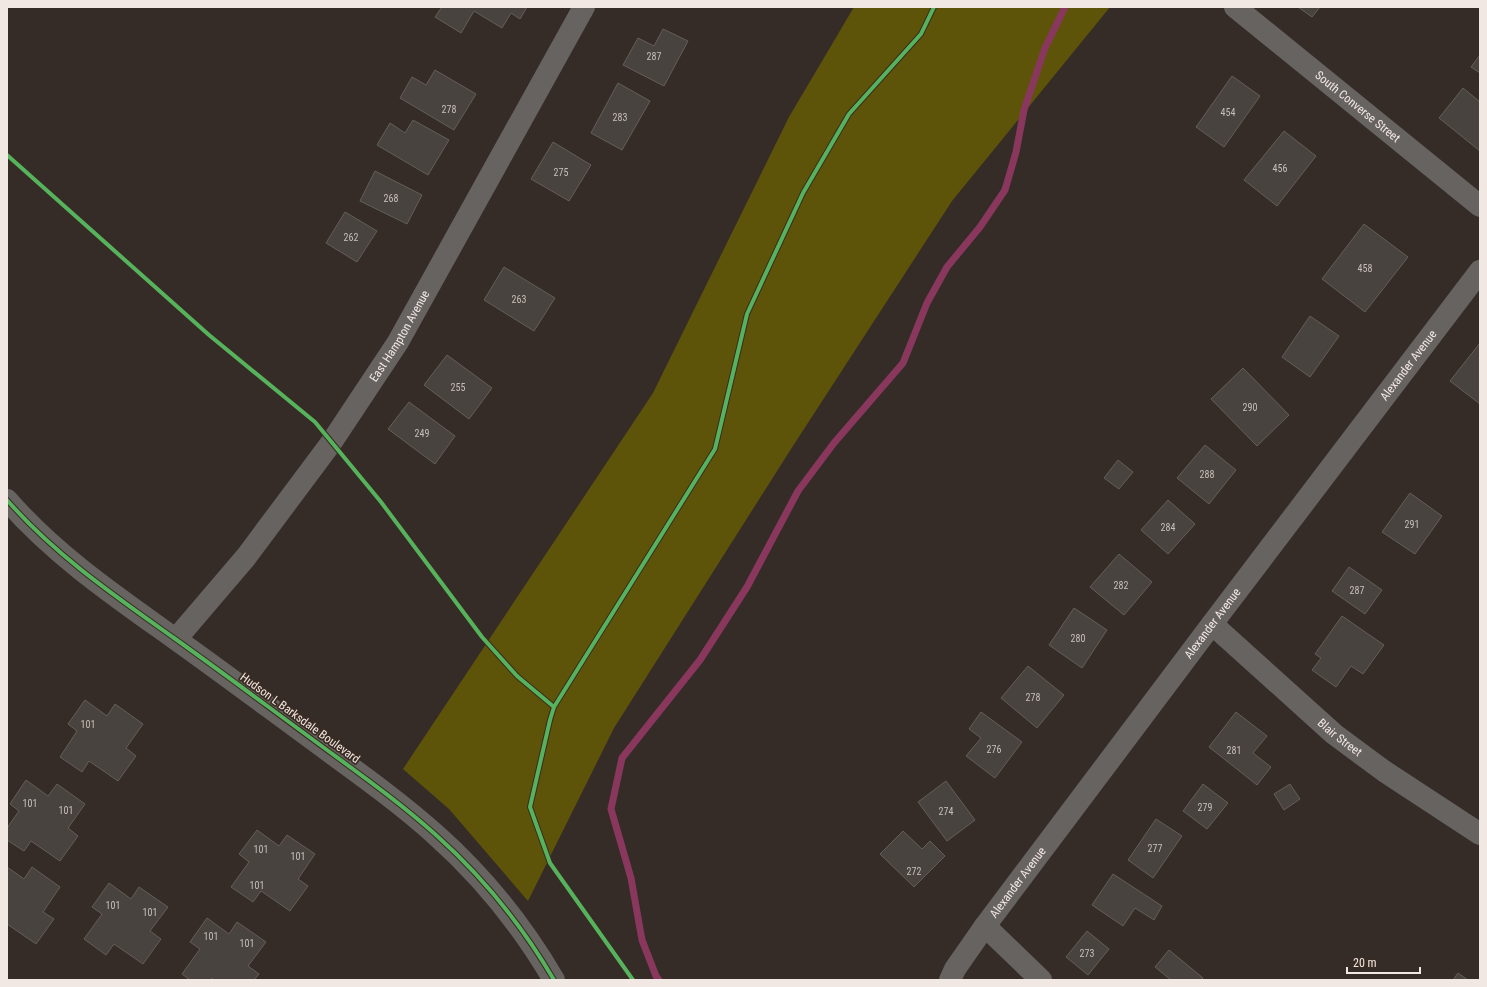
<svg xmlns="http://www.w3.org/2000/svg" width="1487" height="987" font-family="'Roboto Condensed',sans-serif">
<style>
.green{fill:#5e5409}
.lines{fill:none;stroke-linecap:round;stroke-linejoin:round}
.stream{stroke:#8a375e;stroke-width:7}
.building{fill:#49433f;stroke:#645e59}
.minor{stroke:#676361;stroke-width:22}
.cycleway-casing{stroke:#3a2b23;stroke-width:6}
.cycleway{stroke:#56b35d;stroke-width:4}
.labels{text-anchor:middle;stroke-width:3.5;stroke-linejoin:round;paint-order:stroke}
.number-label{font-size:10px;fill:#c8bfba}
.street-label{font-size:12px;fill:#f2e8e3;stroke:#3a2b23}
</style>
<rect width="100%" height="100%" fill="#352c28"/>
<polygon class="green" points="854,7 1110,7 952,201 791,449 614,728 528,901 449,809 403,769 653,393 789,117"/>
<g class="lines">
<polyline class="stream" points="659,980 656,976 642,940 631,878 611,809 622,758 700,660 747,587 798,491 834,443 903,363 927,303 947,267 980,227 1005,190 1016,152 1024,110 1045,48 1065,7"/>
</g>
<g class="building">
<polygon points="442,7 527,7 520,19 511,13 502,28 474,11 461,33 435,17"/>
<polygon points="1298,7 1320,7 1312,17"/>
<polygon points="663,29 688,41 664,86 623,65 638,38 654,46"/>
<polygon points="1480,55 1480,73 1471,67"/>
<polygon points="435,70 476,94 454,130 400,98 412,77 426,85"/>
<polygon points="1232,76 1260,96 1224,147 1196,127"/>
<polygon points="618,83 650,101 622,150 591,133"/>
<polygon points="1463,88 1480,102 1480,151 1439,118"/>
<polygon points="413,120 449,140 428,175 377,145 390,123 405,133"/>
<polygon points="1284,131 1316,156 1277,206 1244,180"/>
<polygon points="553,142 591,165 569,201 531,179"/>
<polygon points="375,171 422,195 407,224 360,201"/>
<polygon points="345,212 377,231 357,262 326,243"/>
<polygon points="1364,224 1408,257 1365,312 1322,279"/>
<polygon points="504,267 555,298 534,331 484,300"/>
<polygon points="1310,316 1339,336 1310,377 1282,357"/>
<polygon points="1480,343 1480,404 1450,381"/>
<polygon points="447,355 492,388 469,419 424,385"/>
<polygon points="1243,368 1289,415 1257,446 1211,399"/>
<polygon points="409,402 455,436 435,464 388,429"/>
<polygon points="1205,445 1236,470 1209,504 1177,478"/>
<polygon points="1118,460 1133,472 1119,489 1104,478"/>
<polygon points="1410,493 1442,516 1415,554 1382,532"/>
<polygon points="1168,500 1195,524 1168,554 1141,530"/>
<polygon points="1119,554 1152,582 1124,615 1090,587"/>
<polygon points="1349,567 1382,590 1365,614 1332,591"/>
<polygon points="1074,608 1107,630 1082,668 1049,645"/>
<polygon points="1342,616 1384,645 1363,674 1351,666 1336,687 1312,670 1321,658 1315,654"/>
<polygon points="1028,666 1064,695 1037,728 1001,698"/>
<polygon points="85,700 107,716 115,704 143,724 126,748 136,756 118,781 89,761 82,772 60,757 77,731 68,724"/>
<polygon points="981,712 1022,742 995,778 966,756 981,738 969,729"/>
<polygon points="1236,712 1267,736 1253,753 1271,767 1257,785 1209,747"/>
<polygon points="26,780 48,796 57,784 85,804 68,828 78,836 60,861 31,841 24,851 7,840 7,828 19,811 10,804"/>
<polygon points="946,781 975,820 947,841 918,802"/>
<polygon points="1203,784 1228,803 1207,829 1183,811"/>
<polygon points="1290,784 1300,799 1284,810 1274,794"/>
<polygon points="1156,819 1182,836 1153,878 1128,860"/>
<polygon points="257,830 279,846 287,835 315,854 298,879 308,886 290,911 261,891 253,902 231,887 249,862 239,854"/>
<polygon points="903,831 922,849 930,841 945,856 914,887 880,854"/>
<polygon points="7,867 24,879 32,867 60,887 43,912 54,919 36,944 7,924"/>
<polygon points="1113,874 1162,906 1154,920 1135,908 1123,926 1092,905"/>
<polygon points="109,883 131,899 139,887 168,907 150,931 161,939 143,964 114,944 106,955 84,939 102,914 92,907"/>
<polygon points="207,918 229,934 237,922 266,942 248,966 259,974 254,980 214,980 212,978 211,980 190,980 182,974 200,949 190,942"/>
<polygon points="1087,931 1109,949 1088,975 1066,957"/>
<polygon points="1169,950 1203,978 1201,980 1171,980 1155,967"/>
<polygon points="1458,973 1468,980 1453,980"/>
</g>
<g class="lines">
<g class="minor">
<path id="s1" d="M1235 7 1480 206"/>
<path d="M7 500C55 555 115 596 174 638 219 670 263 703 308 736 351 768 396 799 436 835 482 876 523 927 554 980"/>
<path id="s2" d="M1212 624 1334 734 1384 771 1480 834"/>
<path id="s3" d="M176 639 246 557 331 443 398 342 584 7"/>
<polyline points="985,926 1041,980"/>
<path id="s4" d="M950 980 955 969 985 926 1212 624 1480 271"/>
</g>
<g class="cycleway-casing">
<g id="cycleway">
<polyline points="7,155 209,335 315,422 381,502 482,637 517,676 554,707"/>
<path d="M7 500C55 555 115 596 174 638 219 670 263 703 308 736 351 768 396 799 436 835 482 876 523 927 554 980"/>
<polyline points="633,980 550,863 530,807 550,720 554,707 715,449 747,314 803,193 849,114 921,34 934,7"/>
</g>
</g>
<use href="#cycleway" class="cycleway"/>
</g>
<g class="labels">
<g class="number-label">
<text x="654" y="60">287</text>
<text x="449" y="113">278</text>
<text x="1228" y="116">454</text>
<text x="620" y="121">283</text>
<text x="1280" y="172">456</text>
<text x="561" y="176">275</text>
<text x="391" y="202">268</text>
<text x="351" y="241">262</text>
<text x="1365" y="272">458</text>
<text x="519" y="303">263</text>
<text x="458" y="391">255</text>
<text x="1250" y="411">290</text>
<text x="422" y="437">249</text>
<text x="1207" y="478">288</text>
<text x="1412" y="528">291</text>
<text x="1168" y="531">284</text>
<text x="1121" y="589">282</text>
<text x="1357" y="594">287</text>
<text x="1078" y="642">280</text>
<text x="1033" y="701">278</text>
<text x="88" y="728">101</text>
<text x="994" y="753">276</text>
<text x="1234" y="754">281</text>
<text x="30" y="807">101</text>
<text x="1205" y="811">279</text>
<text x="66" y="814">101</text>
<text x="946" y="815">274</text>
<text x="1155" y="852">277</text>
<text x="261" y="853">101</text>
<text x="298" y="860">101</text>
<text x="914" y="875">272</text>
<text x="257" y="889">101</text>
<text x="113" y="909">101</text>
<text x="150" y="916">101</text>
<text x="211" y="940">101</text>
<text x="247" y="947">101</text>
<text x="1087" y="957">273</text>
</g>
<g class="street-label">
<text dy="4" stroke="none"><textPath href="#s1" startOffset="158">South Converse Street</textPath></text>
<text dy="4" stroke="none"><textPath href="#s3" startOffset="377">East Hampton Avenue</textPath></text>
<text dy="4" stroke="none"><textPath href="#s4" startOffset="767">Alexander Avenue</textPath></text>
<text dy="4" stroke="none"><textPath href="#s4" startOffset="443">Alexander Avenue</textPath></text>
<text transform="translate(300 718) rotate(36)" y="4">Hudson L Barksdale Boulevard</text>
<text dy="4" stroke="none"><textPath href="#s2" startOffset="171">Blair Street</textPath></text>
<text dy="4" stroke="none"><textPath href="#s4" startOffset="119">Alexander Avenue</textPath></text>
</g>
</g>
<rect width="1487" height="987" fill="none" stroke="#f2e8e3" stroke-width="16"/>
<path d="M1347 967v6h73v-6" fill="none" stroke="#f2e8e3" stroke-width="2"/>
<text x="1353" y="967" font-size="12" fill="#f2e8e3" stroke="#3a2b23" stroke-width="3" paint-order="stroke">20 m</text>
</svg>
